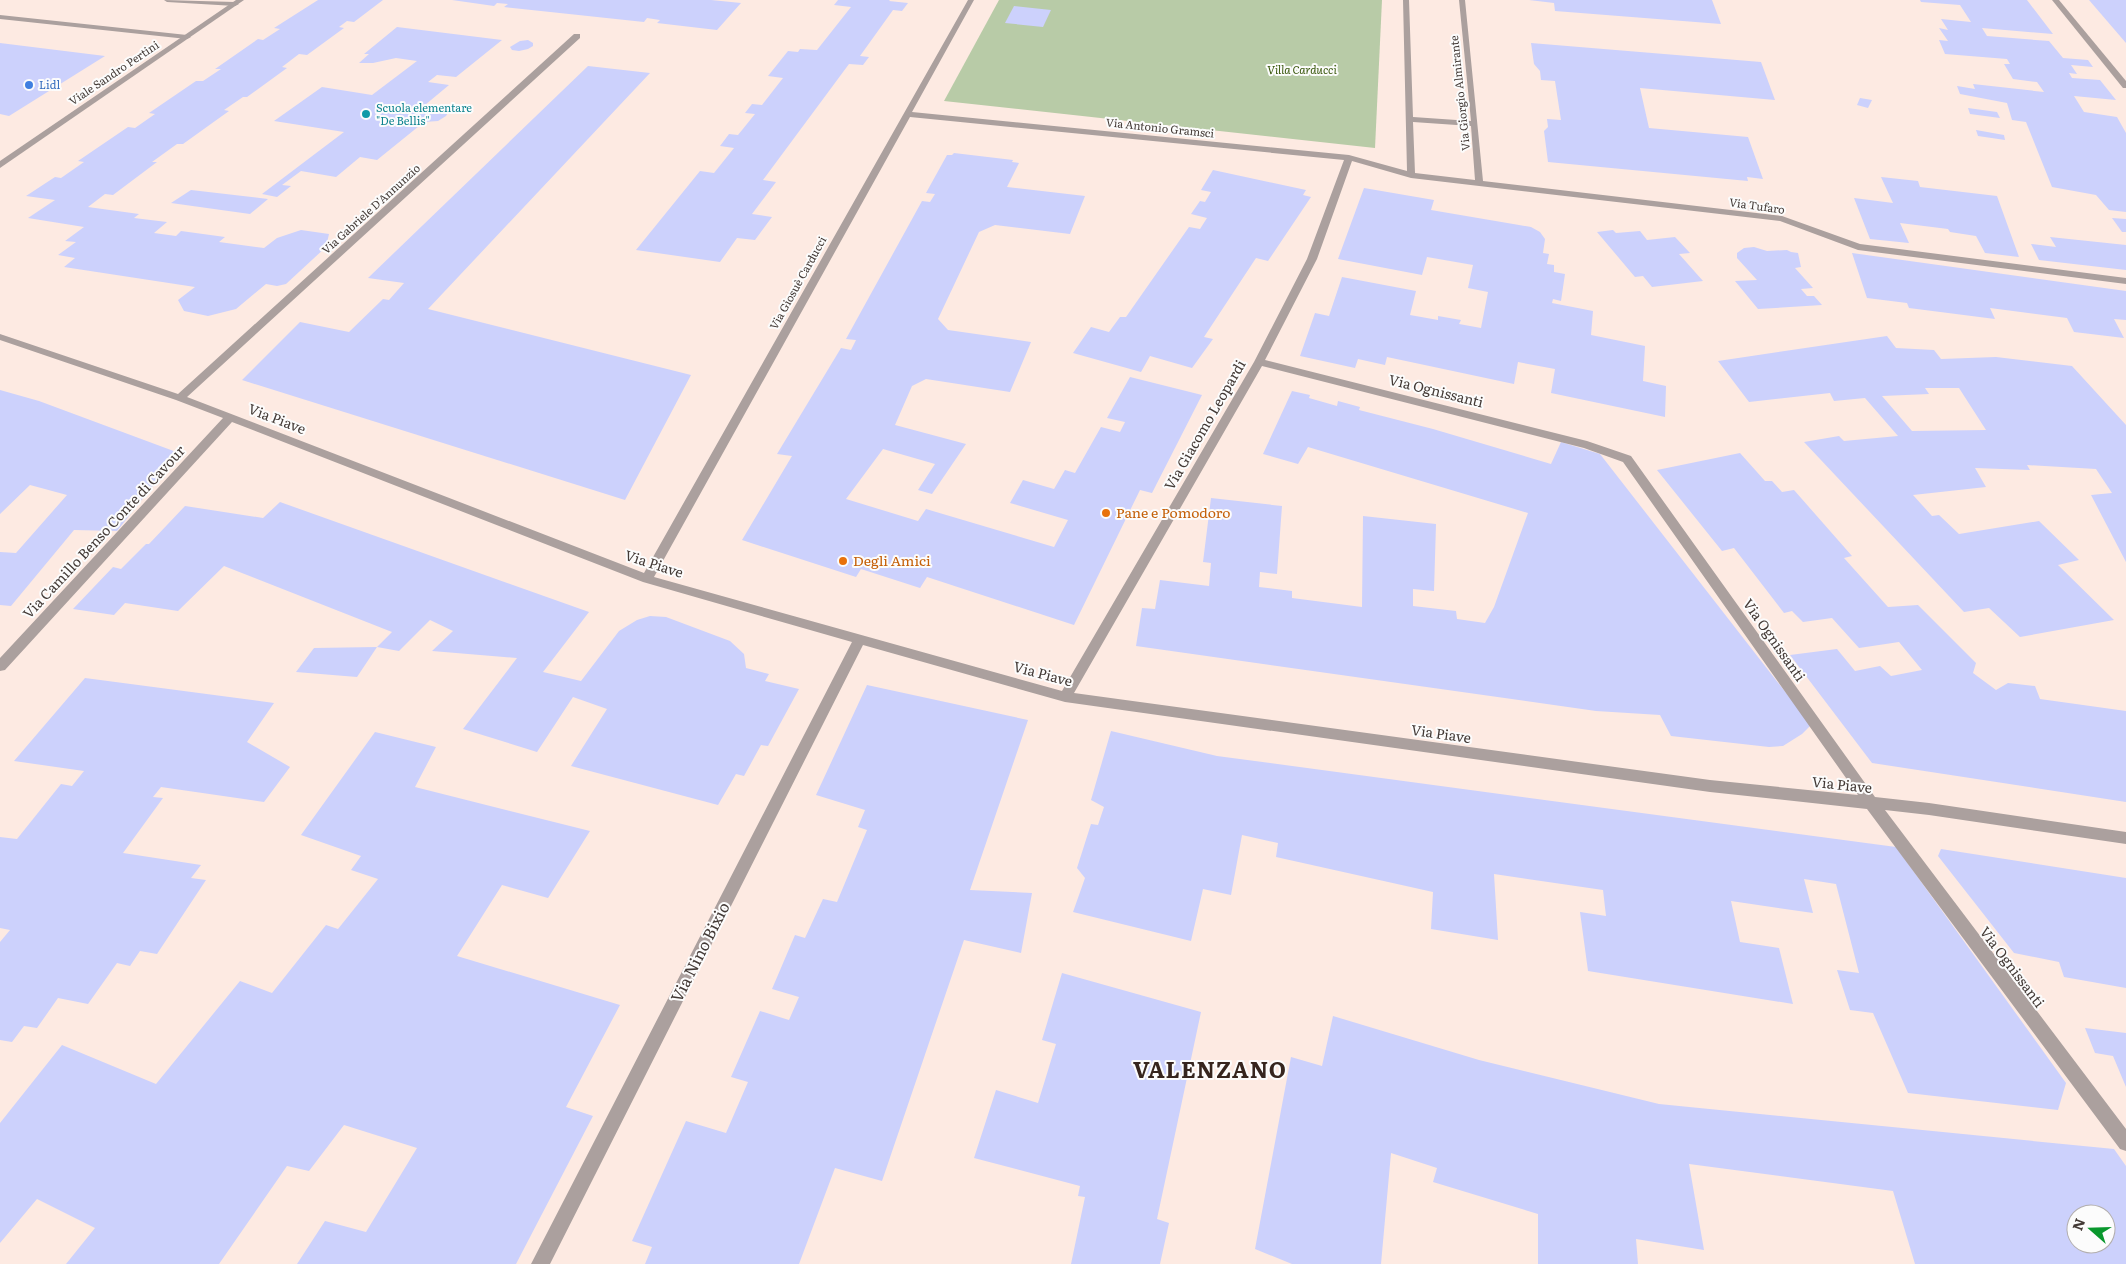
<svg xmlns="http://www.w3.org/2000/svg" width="2126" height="1264" font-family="Literata,serif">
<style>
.green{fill:#b8cba7}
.building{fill:#ccd1fc;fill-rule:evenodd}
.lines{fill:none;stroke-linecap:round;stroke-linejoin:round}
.service{fill:#aba09e;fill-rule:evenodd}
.minor{fill:#aba09e;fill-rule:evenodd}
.tertiary{fill:#aba09e;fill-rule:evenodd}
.shop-dot{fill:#3f7fe0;stroke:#fcfcfc;stroke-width:2}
.culture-dot{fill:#0f9aa8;stroke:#fcfcfc;stroke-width:2}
.food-dot{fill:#e8710a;stroke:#fcfcfc;stroke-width:2}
.labels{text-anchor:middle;stroke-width:4;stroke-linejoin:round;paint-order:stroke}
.far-park-label{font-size:11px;font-style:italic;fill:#355407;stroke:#fcfcfc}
.far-street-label{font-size:11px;fill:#433a36;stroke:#fcfcfc}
.far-shop-label{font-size:11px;fill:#366cbe;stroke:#fcfcfc;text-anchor:start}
.far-culture-label{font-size:11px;fill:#0d838f;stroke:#fcfcfc;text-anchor:start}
.street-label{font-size:14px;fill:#433a36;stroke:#fcfcfc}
.food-label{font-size:14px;fill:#c56008;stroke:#fcfcfc;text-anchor:start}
.near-street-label{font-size:16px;fill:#433a36;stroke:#fcfcfc}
.near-district-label{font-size:22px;font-weight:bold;letter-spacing:1px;fill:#36251e;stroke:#fcfcfc}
</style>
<rect width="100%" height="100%" fill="#fdeae2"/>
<polygon class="green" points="999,0 1382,0 1375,148 944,101"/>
<g class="building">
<polygon points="318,0 383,0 354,22 347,21 339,27 344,28 307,55 299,54 282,67 287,68 247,97 243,97 224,110 229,111 183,144 177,144 152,162 157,162 113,195 105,194 88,207 139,214 134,218 167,222 154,233 176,236 181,231 225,237 219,242 264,248 277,238 301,230 329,234 326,247 286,284 277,286 266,284 236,309 208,316 184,311 178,300 195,287 64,267 75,258 58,255 76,242 65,241 84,227 28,218 55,200 26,196 55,177 61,178 84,162 78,161 128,127 135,128 155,114 149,113 196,81 203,81 221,69 215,69 258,39 263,40 280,29 274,28"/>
<polygon points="452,0 711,0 741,3 717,30 657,23 660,20 647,18 644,22 504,7 508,4 497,3 494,6"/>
<polygon points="838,0 890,0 889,1 908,3 902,11 893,10 860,56 869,57 863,65 849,64 763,180 776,182 752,214 772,217 755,240 737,238 720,262 636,250 700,171 714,173 734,148 720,146 729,134 738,135 755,114 745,113 752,104 762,105 783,78 768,76 788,51 798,52 800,49 817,50 851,7 834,5"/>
<polygon points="1529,0 1712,0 1721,24 1555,11 1554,3"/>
<polygon points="1920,0 2027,0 2053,34 1982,28 1987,36 2049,41 2063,58 2088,60 2093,67 2071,65 2077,74 2069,73 2072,78 2100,80 2116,100 2074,96 2084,112 2117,117 2126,133 2126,212 2109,210 2096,195 2052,187 2026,122 2012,120 2007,103 1960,94 1957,86 1975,89 1973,84 2044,92 2037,82 2013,79 2004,64 2010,64 2007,59 1945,54 1939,40 1948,41 1939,28 1948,30 1941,19 1971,22 1960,5 1921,2"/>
<polygon points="2089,0 2126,0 2126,43"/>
<polygon points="1014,6 1051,10 1043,27 1005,23"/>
<polygon points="397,27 502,40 456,77 437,75 428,82 449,85 425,105 445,108 449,111 446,116 438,121 424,122 377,160 360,157 336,177 301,171 282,185 291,186 277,197 262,194 344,132 274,121 322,87 372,95 417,61 396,58 373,63 359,63 369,54 364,54"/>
<polygon points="528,40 533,43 533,46 528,49 519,51 512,50 510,47 520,41"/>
<polygon points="0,43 105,56 9,116 0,114"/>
<polygon points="1531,43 1761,62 1775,100 1640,88 1649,128 1748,137 1763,179 1747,177 1748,181 1548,162 1544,131 1548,127 1547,119 1561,120 1555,81 1541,80 1540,71 1534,64"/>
<polygon points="588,66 650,73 428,309 691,375 625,500 242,380 300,322 349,332 383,299 389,300 404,283 368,278"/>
<polygon points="1860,98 1872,100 1868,108 1857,105"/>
<polygon points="1968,108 1997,112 2000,118 1970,114"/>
<polygon points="1976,130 2004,135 2005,140 1978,136"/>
<polygon points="954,153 1013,160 1012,162 1019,163 1007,187 1085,196 1070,234 995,225 979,232 938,319 948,330 1031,342 1010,392 926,379 912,386 895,425 966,444 932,494 918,490 935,464 883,449 846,499 918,521 926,509 1054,547 1068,520 1010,503 1023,480 1054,489 1065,470 1075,473 1101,427 1120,432 1125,422 1107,418 1130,377 1202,395 1152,493 1140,490 1074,625 927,577 920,588 861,569 856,577 742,540 792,456 777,454 841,348 851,350 856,340 846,339 922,201 930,202 935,194 926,193 947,155 952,155"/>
<polygon points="1213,170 1306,190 1303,195 1311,197 1268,261 1256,258 1204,337 1213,339 1192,368 1150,356 1141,372 1073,353 1091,327 1109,332 1120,317 1126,317 1189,227 1200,229 1207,218 1191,214 1200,201 1205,202 1211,192 1201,190"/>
<polygon points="1881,177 1918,181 1920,187 1997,196 2019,257 1985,253 1976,236 1950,232 1948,229 1900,223 1909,243 1870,239 1854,198 1893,203"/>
<polygon points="1364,188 1434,200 1431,210 1519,225 1531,227 1540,232 1545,239 1543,253 1549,254 1547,264 1554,265 1554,272 1565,274 1561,301 1553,299 1552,303 1593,311 1591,335 1645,346 1643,381 1666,386 1665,417 1551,393 1555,369 1518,362 1514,384 1387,357 1385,365 1358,359 1355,368 1300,356 1315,313 1329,316 1342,277 1416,291 1410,315 1438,320 1438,316 1461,320 1459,324 1481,328 1488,292 1468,288 1473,265 1427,257 1422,275 1338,259"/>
<polygon points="191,190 268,199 250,214 171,203"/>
<polygon points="2112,218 2126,219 2126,232 2122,232"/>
<polygon points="1613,230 1616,233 1640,231 1647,240 1675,237 1690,253 1679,254 1703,281 1652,287 1643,276 1635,277 1597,232"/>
<polygon points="2050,237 2126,245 2126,270 2039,260 2031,244 2056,247"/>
<polygon points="1754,247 1767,251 1787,250 1791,252 1798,253 1801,267 1795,268 1813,288 1801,289 1807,296 1814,296 1822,305 1758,309 1735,281 1757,280 1737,258 1737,253 1744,248"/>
<polygon points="1852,253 2126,291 2126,320 2114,319 2124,338 2074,332 2067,318 1990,308 1995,319 1909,308 1907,303 1867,298"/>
<path d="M1887 336 1896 348 1934 350 1941 359 1996 357 2072 366 2126 425V562L2091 495 2112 493 2096 469 2027 465 2030 470 1975 468 1986 487 1913 495 1932 516 1939 515 1959 534 2039 521 2079 560 2058 565 2114 620 2020 637 1989 608 1964 612 1804 442 1839 436 1844 441 1898 436 1865 398 1834 401 1830 393 1749 402 1718 361ZM1925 388H1959L1986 430 1912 431 1882 396 1929 394Z"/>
<polygon points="0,390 39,401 179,453 117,531 74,530 11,606 0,605 0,552 16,553 67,495 30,485 0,514"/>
<polygon points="1292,391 1310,395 1309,398 1337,406 1338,401 1360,407 1359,410 1433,429 1551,464 1561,442 1600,454 1811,725 1802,734 1783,746 1769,747 1671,736 1660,715 1596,711 1136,646 1142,608 1155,609 1160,580 1209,586 1211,563 1203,562 1211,498 1282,506 1277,574 1260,572 1259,587 1292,591 1292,598 1362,607 1363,516 1436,524 1434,591 1413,589 1413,606 1456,611 1457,619 1485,623 1494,607 1528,513 1308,447 1298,464 1263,454"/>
<polygon points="1740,453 1765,481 1772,481 1782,492 1794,490 1852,556 1844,558 1888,607 1918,605 1976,663 1973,673 1996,690 2008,683 2035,686 2040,699 2126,711 2126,802 1872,763 1790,655 1837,649 1855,671 1880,666 1891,676 1922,670 1899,642 1859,648 1832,618 1803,622 1792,611 1784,613 1734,548 1722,551 1657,470"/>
<polygon points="280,502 589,612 543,672 581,681 619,631 637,620 650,616 666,617 730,641 744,654 746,668 769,674 765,681 799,689 768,746 761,745 744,776 736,774 718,805 571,766 607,709 573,697 537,752 463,729 517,658 432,651 453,631 430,620 399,651 377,647 392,632 224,566 178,611 125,603 114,615 73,609 113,567 121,569 146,544 149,544 185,506 263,518"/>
<polygon points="377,647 357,677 296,672 314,648"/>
<polygon points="85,678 274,703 247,742 290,767 264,802 161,787 153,797 163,798 123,853 201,865 191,878 206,880 157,954 140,951 130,966 117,963 88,1004 58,998 37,1028 24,1026 12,1042 0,1040 0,942 10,930 0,928 0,837 17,839 61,784 72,786 84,771 14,761"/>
<polygon points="867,685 1028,720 970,890 1032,893 1021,953 964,940 882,1181 835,1168 799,1264 645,1264 652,1247 632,1241 686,1121 726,1133 748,1082 731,1077 760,1011 789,1020 799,997 772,989 795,935 805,938 823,899 837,902 867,830 858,827 865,810 816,795"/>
<polygon points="1111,731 1217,756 1896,847 2066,1083 2058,1110 1908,1093 1873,1013 1850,1010 1837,970 1859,973 1836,884 1804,879 1813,913 1731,901 1740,942 1779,948 1793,1004 1588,971 1580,912 1606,916 1603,890 1494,874 1498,940 1431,929 1433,892 1276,857 1278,843 1242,835 1231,895 1203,889 1191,941 1073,912 1085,878 1077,868 1091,824 1098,825 1104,807 1091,800"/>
<polygon points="375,732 436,747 415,787 590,831 548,898 502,885 457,956 620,1005 566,1107 593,1116 516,1264 297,1264 325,1221 366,1232 417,1148 344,1125 309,1171 287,1166 219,1264 66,1264 95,1228 37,1199 0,1243 0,1123 62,1045 156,1084 240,981 272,993 326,925 338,929 378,879 351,870 361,856 301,835"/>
<polygon points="1941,849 2126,878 2126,988 2064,977 2059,962 2014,953 1938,856"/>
<polygon points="1062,973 1201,1012 1157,1219 1169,1223 1160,1264 1071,1264 1085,1197 1078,1196 1080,1186 974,1158 996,1090 1038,1103 1056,1044 1042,1040"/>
<path d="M1333 1016 1479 1060 1659 1104 2114 1149 2126 1166V1264H1915L1893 1191 1689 1164 1704 1250 1636 1239 1638 1264H1538V1214L1433 1182 1437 1168 1391 1153 1381 1264H1292L1255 1249 1291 1057 1322 1066ZM2076 1214H2106V1244H2076Z"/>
<polygon points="2085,1028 2126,1033 2126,1087 2113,1056 2095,1053"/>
</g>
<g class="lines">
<g class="service">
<polygon points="164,0 235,2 239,4 235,6 167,2"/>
<polygon points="0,15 187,35 191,37 187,39 0,19"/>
</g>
<g class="minor">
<polygon points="236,0 244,0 0,168 0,161"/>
<path d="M968 0H974L912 112 1349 155 1407 171 1403 0H1409L1413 117 1471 121 1459 0H1465L1483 181 1782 216 1860 244 2126 278V284L1858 250 1780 221 1411 178 1352 161 1317 259 1265 360 1587 441 1631 456 1875 797 1929 803 2126 832V844L1929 815 1885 810 2126 1129V1151L2120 1149 1867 809 1710 792 1065 702 863 645 550 1264H531L852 642 643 582 232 422 5 670 0 671V658L223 418 176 400 0 340V334L178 394 574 34H580V38L187 397 644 573ZM910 117 1344 160 1307 259 1254 362 1062 691 654 577ZM1413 122 1471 126 1475 180 1415 173ZM1262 366 1584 448 1623 462 1858 795 1710 780 1074 693Z"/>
</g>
<polygon class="tertiary" points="2052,0 2059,0 2126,81 2126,88 2123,88"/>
</g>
<circle class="shop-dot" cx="29" cy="85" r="5"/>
<circle class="culture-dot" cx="366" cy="114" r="5"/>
<g class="food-dot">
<circle cx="1106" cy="513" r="5"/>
<circle cx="843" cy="561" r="5"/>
</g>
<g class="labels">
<g class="far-park-label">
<text x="1302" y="74">Villa Carducci</text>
</g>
<g class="far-street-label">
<text transform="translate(114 73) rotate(-34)" y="4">Viale Sandro Pertini</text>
<text transform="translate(1460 93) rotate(-96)" y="4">Via Giorgio Almirante</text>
<text transform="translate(1160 128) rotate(6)" y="4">Via Antonio Gramsci</text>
<text transform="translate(1757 206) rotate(8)" y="4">Via Tufaro</text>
<text transform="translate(371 209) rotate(-42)" y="4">Via Gabriele D'Annunzio</text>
<text transform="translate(798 283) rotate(-61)" y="4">Via Giosuè Carducci</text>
</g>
<g class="far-shop-label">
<text x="39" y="89">Lidl</text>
</g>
<g class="far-culture-label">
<text x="376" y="112">Scuola elementare<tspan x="376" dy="13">"De Bellis"</tspan></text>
</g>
<g class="street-label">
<text transform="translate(1436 391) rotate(14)" y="5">Via Ognissanti</text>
<text transform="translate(277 419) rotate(21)" y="5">Via Piave</text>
<text transform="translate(1205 425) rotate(-60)" y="5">Via Giacomo Leopardi</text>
<text transform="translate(104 532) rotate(-47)" y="5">Via Camillo Benso Conte di Cavour</text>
<text transform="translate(654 564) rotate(18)" y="5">Via Piave</text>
<text transform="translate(1774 640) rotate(55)" y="5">Via Ognissanti</text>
<text transform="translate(1043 674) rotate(15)" y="5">Via Piave</text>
<text transform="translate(1441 734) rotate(8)" y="5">Via Piave</text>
<text transform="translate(1842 785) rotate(6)" y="5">Via Piave</text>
<text transform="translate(2012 967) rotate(53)" y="5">Via Ognissanti</text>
</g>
<g class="food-label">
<text x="1116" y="518">Pane e Pomodoro</text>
<text x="853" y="566">Degli Amici</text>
</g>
<g class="near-street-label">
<text transform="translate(700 952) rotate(-63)" y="6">Via Nino Bixio</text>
</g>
<g class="near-district-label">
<text x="1210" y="1078">VALENZANO</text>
</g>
</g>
<g transform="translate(2091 1229) rotate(290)"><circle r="24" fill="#fcfcfc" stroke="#b2aead"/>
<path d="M0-4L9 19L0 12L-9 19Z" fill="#09972d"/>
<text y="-8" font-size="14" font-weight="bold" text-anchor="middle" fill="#433a36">N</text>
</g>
</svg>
